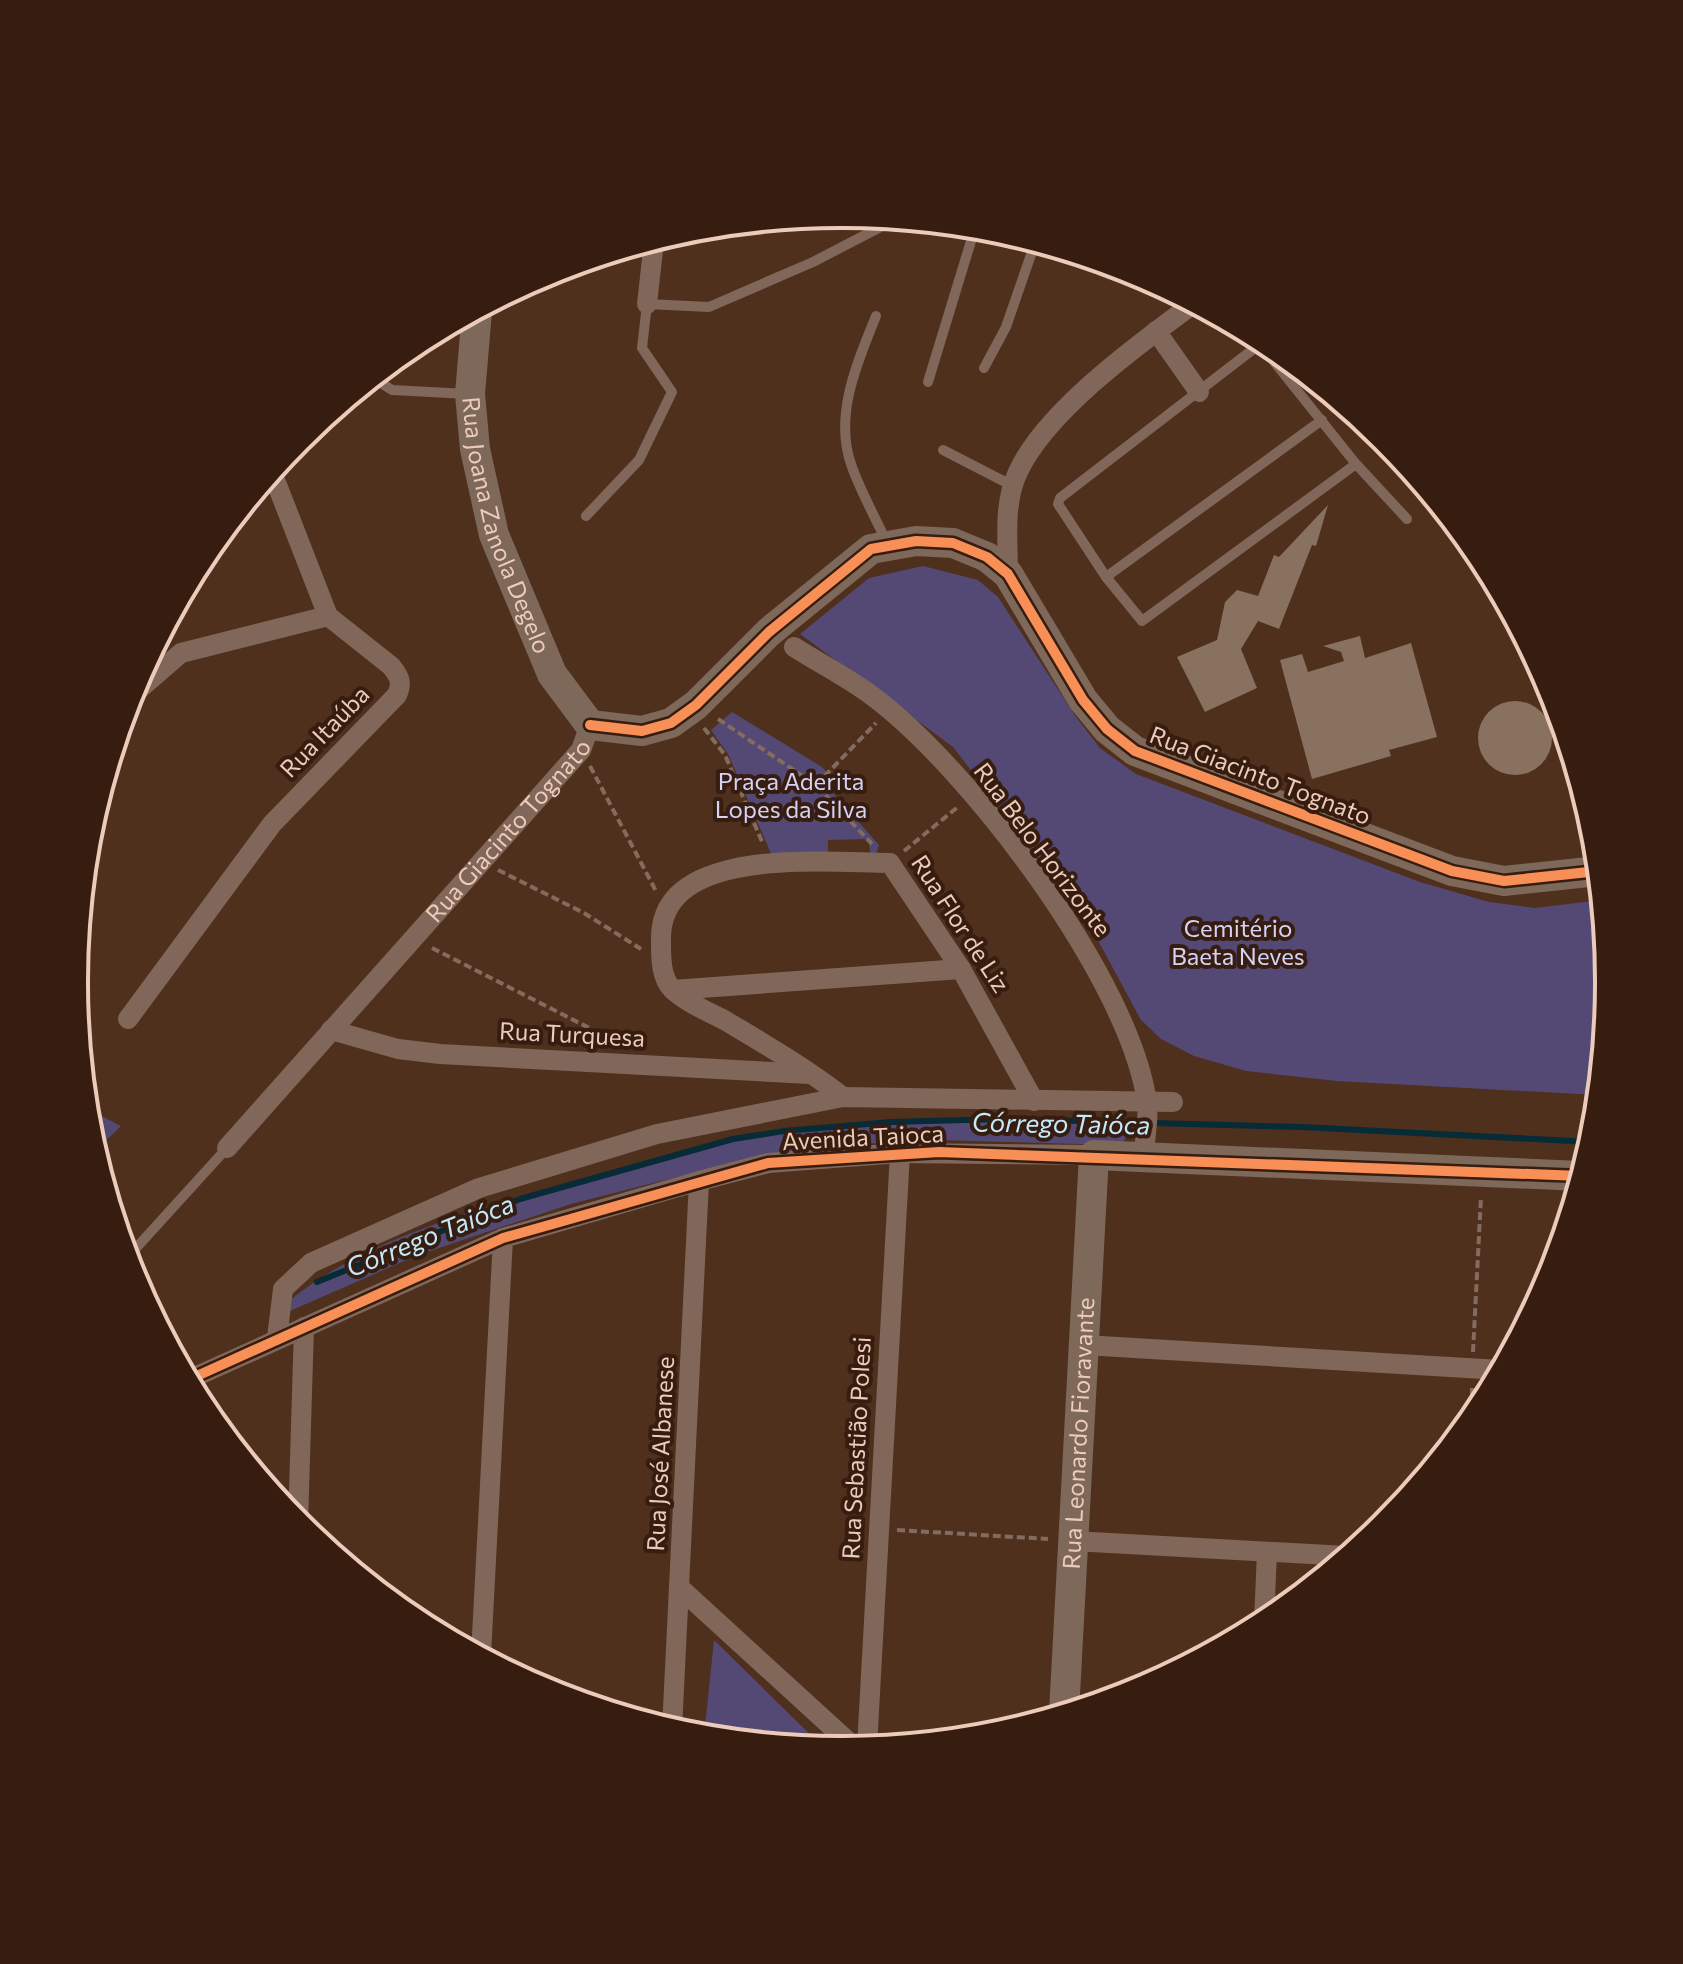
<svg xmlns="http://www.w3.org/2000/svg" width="1683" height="1964" font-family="Commissioner,sans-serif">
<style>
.green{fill:#534974}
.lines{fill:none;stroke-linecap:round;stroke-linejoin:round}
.stream{stroke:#072b37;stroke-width:6}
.building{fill:#88715f}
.path{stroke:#836c5f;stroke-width:4;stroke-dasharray:8 4;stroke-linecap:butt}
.lane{stroke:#816759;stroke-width:10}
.street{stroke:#816759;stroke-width:20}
.secondary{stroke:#7d685a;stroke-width:30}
.cycleway-casing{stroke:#361d10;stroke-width:15}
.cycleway{stroke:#f78f57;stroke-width:10}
.labels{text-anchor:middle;stroke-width:8;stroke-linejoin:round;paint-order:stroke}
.street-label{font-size:24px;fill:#edcbba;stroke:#361d10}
.park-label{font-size:24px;fill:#d5d3f5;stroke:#361d10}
.water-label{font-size:26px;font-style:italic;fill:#c3e9fb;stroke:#361d10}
.rim{fill:none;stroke:#edcbba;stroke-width:4}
</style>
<rect width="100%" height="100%" fill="#4e301d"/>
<g class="green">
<polygon points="923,566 978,580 998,597 1076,717 1100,748 1136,774 1420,882 1489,902 1535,908 1601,900 1609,982 1598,1095 1337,1081 1246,1071 1194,1056 1161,1039 1141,1020 1088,922 953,747 800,634 869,578"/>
<polygon points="732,712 822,767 840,786 833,793 879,845 877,852 870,854 869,839 828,840 828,855 772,856 728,754 711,730"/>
<polygon points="86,1108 121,1126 95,1151"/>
<path d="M915 1120H1031L1123 1126 1126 1130 1125 1140 1116 1145 938 1140 858 1144 759 1156 571 1204 418 1255 290 1311 288 1302C353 1248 441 1221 520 1197 612 1169 704 1144 799 1130 837 1124 876 1123 915 1120Z"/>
<polygon points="714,1640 824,1748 704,1736"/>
</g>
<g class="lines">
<polyline class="stream" points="317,1282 520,1199 733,1139 784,1131 891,1122 1003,1119 1302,1127 1591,1142"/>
</g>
<g class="building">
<polygon points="1328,505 1316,546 1312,545 1279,629 1258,621 1241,649 1257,688 1205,712 1177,657 1217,640 1225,602 1237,590 1258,596 1274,555 1279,557"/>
<polygon points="1360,636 1365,658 1411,643 1437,737 1389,750 1391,756 1312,779 1280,660 1302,654 1308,672 1344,661 1341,652 1323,646"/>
<circle cx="1515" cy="738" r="37"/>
</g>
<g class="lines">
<g class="path">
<polyline points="718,719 816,785 872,844"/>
<polyline points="704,728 725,755 763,844"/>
<polyline points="590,766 657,893"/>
<polyline points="816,785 876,723"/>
<polyline points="904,851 959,806"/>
<polyline points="498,870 584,913 641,949"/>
<polyline points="432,948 607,1037 614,1045"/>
<polyline points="1473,1352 1481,1197"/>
<polyline points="1472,1388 1472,1418"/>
<polyline points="897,1530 1048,1539"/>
</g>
<g class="lane">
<path d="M876 316C857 363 833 417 852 467 861 492 875 517 886 541"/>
<polyline points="984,368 1006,327 1035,243"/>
<polyline points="373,378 392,390 468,394"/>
<polyline points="928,382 975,228"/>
<polyline points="943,450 1013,486"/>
<polyline points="1356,464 1142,621 1106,577 1058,504 1060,498 1260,344 1356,464 1407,519"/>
<polyline points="586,516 639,460 672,392 642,348 647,304 709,307 813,262 894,220"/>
<polyline points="1106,577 1322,420"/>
<polyline points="127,1258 227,1148"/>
</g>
<g class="street">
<polyline points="647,304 654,241"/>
<polyline points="1156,331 1199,392"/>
<path d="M1008 574C1008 541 1003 503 1018 472 1046 411 1139 344 1193 304"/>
<path d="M794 647C819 663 847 677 871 695 969 767 1131 981 1147 1103 1149 1120 1145 1140 1143 1157"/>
<polyline points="129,698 181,653 328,616"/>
<polyline points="673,990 961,969"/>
<path d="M128 1019 272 824 397 695C403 682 399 676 391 666L328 616 272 472"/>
<polyline points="331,1030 398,1049 440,1054 810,1074"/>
<path d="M843 1097C806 1068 766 1045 726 1021 709 1012 687 1003 673 990 660 978 661 955 661 939 660 844 828 863 890 863L961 969 1034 1101"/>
<path id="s1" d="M227 1148 581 750 590 725"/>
<polyline points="277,1338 283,1289 311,1263 479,1188 657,1134 843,1097 1173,1102"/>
<polyline points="1084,1345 1500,1370"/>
<polyline points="188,1380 503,1238 699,1181 768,1163 900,1153 1094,1155"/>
<polyline points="298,1524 304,1327"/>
<polyline points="1073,1541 1346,1556"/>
<polyline points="681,1589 855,1748"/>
<polyline points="1264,1622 1267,1552"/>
<polyline points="481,1655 503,1238"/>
<polyline points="672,1729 699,1181"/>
<polyline points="867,1747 900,1153"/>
</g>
<g class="secondary">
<path id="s2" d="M477 311 470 394 475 449 494 535 552 674 590 725 642 731 671 723 696 705 769 632 871 549 916 541 953 543 987 557 1008 574 1083 700 1107 729 1135 751 1452 871 1504 881 1598 871"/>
<path id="s3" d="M1064 1713 1094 1155 1581 1176"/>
</g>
<g class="cycleway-casing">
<g id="cycleway">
<polyline points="590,725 642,731 671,723 696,705 769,632 871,549 916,541 953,543 987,557 1008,574 1083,700 1107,729 1135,751 1452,871 1504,881 1598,871"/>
<polyline points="188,1380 503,1238 768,1163 939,1152 1581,1176"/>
</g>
</g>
<use href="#cycleway" class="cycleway"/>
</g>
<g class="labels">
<g class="street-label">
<text dy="8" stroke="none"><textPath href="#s2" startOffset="220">Rua Joana Zanola Degelo</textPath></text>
<text transform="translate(325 732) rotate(-46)" y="8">Rua Itaúba</text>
<text transform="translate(1260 776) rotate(21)" y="8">Rua Giacinto Tognato</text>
<text dy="8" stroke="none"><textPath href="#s1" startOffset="424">Rua Giacinto Tognato</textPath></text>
<text transform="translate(1042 850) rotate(53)" y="8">Rua Belo Horizonte</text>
<text transform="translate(960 924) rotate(57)" y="8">Rua Flor de Liz</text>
<text transform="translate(572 1035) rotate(3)" y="8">Rua Turquesa</text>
<text transform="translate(863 1138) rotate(-3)" y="8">Avenida Taioca</text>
<text dy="8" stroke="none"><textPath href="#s3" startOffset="280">Rua Leonardo Fioravante</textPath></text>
<text transform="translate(857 1448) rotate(-87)" y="8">Rua Sebastião Polesi</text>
<text transform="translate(661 1454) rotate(-87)" y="8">Rua José Albanese</text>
</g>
<g class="park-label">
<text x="791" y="790">Praça Aderita<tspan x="791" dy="28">Lopes da Silva</tspan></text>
<text x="1238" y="937">Cemitério<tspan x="1238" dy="28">Baeta Neves</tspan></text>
</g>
<g class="water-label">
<text transform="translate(1061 1124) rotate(1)" y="9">Córrego Taióca</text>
<text transform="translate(430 1236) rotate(-22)" y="9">Córrego Taióca</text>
</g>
</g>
<path d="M0 0H1683V1964H0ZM841 228H842A753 753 0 0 1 1595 981V983A753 753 0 0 1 842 1736H841A753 753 0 0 1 88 983V981A753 753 0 0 1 841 228Z" fill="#361d10" fill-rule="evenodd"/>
<path class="rim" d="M841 228H842A753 753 0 0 1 1595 981V983A753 753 0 0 1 842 1736H841A753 753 0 0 1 88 983V981A753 753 0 0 1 841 228Z"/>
</svg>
